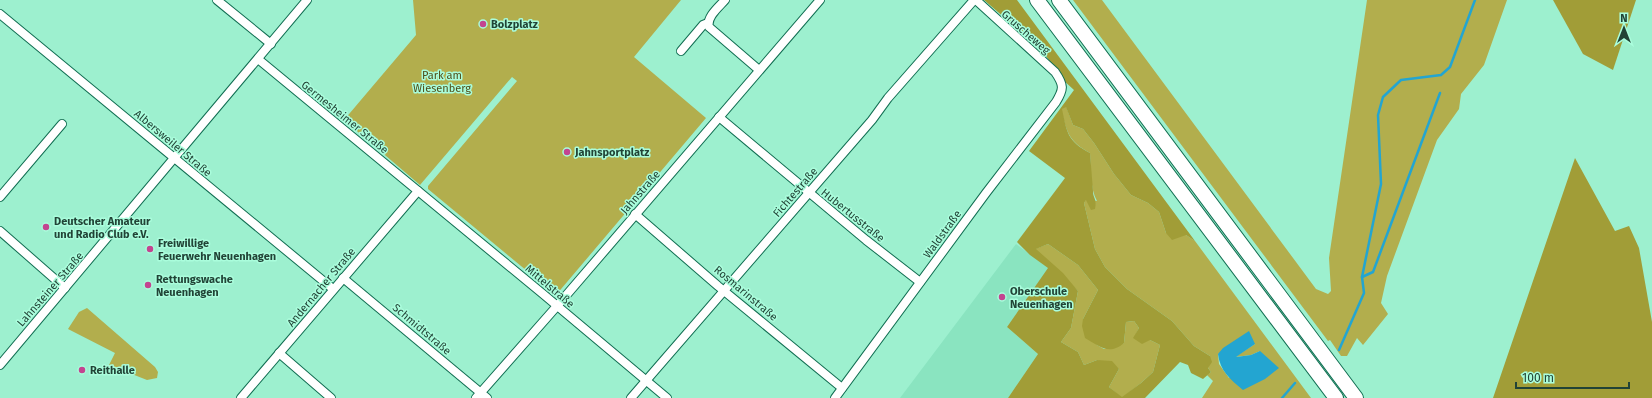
<svg xmlns="http://www.w3.org/2000/svg" width="1652" height="398" font-family="'Fira Sans',sans-serif">
<style>
.built{fill:#8ae4c0}
.green{fill:#b2ae4d;fill-rule:evenodd}
.forest{fill:#a19d37;fill-rule:evenodd}
.water{fill:#23a5d1}
.lines{fill:none;stroke-linecap:round;stroke-linejoin:round}
.stream{stroke:#23a5d1;stroke-width:2.5}
.minor-casing{stroke:#116e52;stroke-width:10}
.motorway-casing{stroke:#116e52;stroke-width:16}
.minor{stroke:#fff;stroke-width:8}
.motorway{stroke:#fff;stroke-width:14}
.poi-dot{fill:#c34490;stroke:#aafddc;stroke-width:1.5}
.labels{text-anchor:middle;stroke-width:3;stroke-linejoin:round;paint-order:stroke}
.poi-label{font-size:11px;font-weight:bold;fill:#214336;stroke:#aafddc;text-anchor:start}
.street-label{font-size:11px;fill:#214336;stroke:#aafddc}
.park-label{font-size:11px;fill:#504e18;stroke:#aafddc}
</style>
<rect width="100%" height="100%" fill="#9df0cf"/>
<polygon class="built" points="1016,244 1049,268 1007,327 1038,354 1008,398 900,398"/>
<g class="green">
<polygon points="413,0 681,0 634,57 706,118 556,295 428,189 428,186 517,81 512,77 420,185 344,120 416,35"/>
<polygon points="1073,0 1102,0 1316,289 1328,294 1331,291 1329,258 1367,0 1507,0 1484,65 1461,94 1459,109 1437,140 1387,276 1381,303 1388,314 1363,345 1357,338 1347,356 1341,356 1330,340 1328,341"/>
<path d="M1066 106 1073 125 1083 129 1094 143 1114 174 1131 195 1148 203 1159 212 1166 233 1186 235 1195 241 1311 398H1202L1213 381 1207 375 1211 372 1208 368 1210 356 1194 346 1172 321 1127 289 1105 267 1095 249 1084 203 1086 199 1097 201C1090 189 1091 167 1090 153 1068 141 1067 132 1061 109ZM1255 344 1235 357 1251 355 1260 351 1229 378 1219 364 1218 354Z"/>
<polygon points="1048,244 1078,265 1098,290 1083,319 1097,345 1104,349 1124,343 1126,322 1134,321 1139,328 1134,338 1150,340 1160,345 1153,372 1141,383 1122,398 1109,387 1119,369 1097,360 1084,365 1078,352 1061,342 1071,328 1078,291 1035,249"/>
<polygon points="87,308 155,367 158,372 157,378 147,380 109,365 115,353 68,329 79,312"/>
</g>
<g class="forest">
<path d="M984 0H1017L1195 241 1186 235 1172 240 1166 233 1159 212 1148 203 1131 195 1114 174 1094 143 1083 129 1073 125 1066 107 1062 109C1067 132 1067 141 1090 153 1091 165 1092 178 1093 191 1093 199 1097 198 1095 209L1091 210 1086 200 1084 203 1095 249 1105 267 1127 289 1172 321 1194 346 1210 356 1212 362 1208 368 1211 372 1203 379 1191 373 1188 365 1180 362 1145 398H1008L1038 354 1007 327 1048 268 1030 255 1017 242 1065 178 1029 151 1074 90 1062 79 1042 50ZM1048 244 1078 265 1098 290 1083 319 1082 326 1085 338C1099 346 1109 356 1124 343L1126 322 1134 321 1139 328 1133 338 1142 344 1150 340 1160 345 1153 372 1141 383 1122 397 1109 387 1119 369 1112 361 1097 360 1084 365 1078 352 1061 342 1071 328 1078 291 1063 273 1036 249Z"/>
<polygon points="1553,0 1636,0 1613,70 1583,54"/>
<polygon points="1575,158 1615,231 1629,226 1639,248 1652,322 1652,398 1493,398"/>
</g>
<path class="water" d="M1249 331 1255 344 1236 357 1251 355 1260 351 1279 368 1265 379 1243 390C1230 379 1220 371 1218 354L1223 348Z"/>
<g class="lines">
<g class="stream">
<polyline points="1362,277 1373,272 1440,93"/>
<polyline points="1339,350 1364,293 1362,277 1381,184 1378,115 1383,97 1401,80 1441,75 1450,67 1475,0"/>
<polyline points="1282,398 1295,383"/>
</g>
<g class="minor-casing">
<g id="minor">
<polyline points="217,0 271,44"/>
<path d="M725 0C719 7 706 17 709 27L759 70"/>
<polyline points="0,14 333,289"/>
<polyline points="681,51 703,25 708,23"/>
<polyline points="258,59 543,294 667,398"/>
<polyline points="719,117 866,240 920,282"/>
<polyline points="0,197 62,124"/>
<polyline points="635,214 718,286 842,388"/>
<polyline points="0,231 65,288"/>
<polyline points="343,278 487,398"/>
<polyline points="279,353 331,398"/>
<polyline points="0,365 307,0"/>
<polyline points="241,398 418,191"/>
<polyline points="476,398 557,306 820,0"/>
<polyline points="631,398 872,120 888,98 974,0"/>
<path d="M835 398 986 193 1056 102C1064 89 1064 85 1055 72L976 0"/>
</g>
</g>
<g class="motorway-casing">
<g id="motorway">
<polyline points="1037,0 1336,398"/>
<polyline points="1059,0 1356,398"/>
</g>
</g>
<use href="#minor" class="minor"/>
<use href="#motorway" class="motorway"/>
</g>
<g class="poi-dot">
<circle cx="483" cy="24" r="4"/>
<circle cx="567" cy="152" r="4"/>
<circle cx="46" cy="227" r="4"/>
<circle cx="150" cy="249" r="4"/>
<circle cx="148" cy="285" r="4"/>
<circle cx="1002" cy="297" r="4"/>
<circle cx="82" cy="370" r="4"/>
</g>
<g class="labels">
<g class="poi-label">
<text x="491" y="28">Bolzplatz</text>
<text x="575" y="156">Jahnsportplatz</text>
<text x="54" y="225">Deutscher Amateur<tspan x="54" dy="13">und Radio Club e.V.</tspan></text>
<text x="158" y="247">Freiwillige<tspan x="158" dy="13">Feuerwehr Neuenhagen</tspan></text>
<text x="156" y="283">Rettungswache<tspan x="156" dy="13">Neuenhagen</tspan></text>
<text x="1010" y="295">Oberschule<tspan x="1010" dy="13">Neuenhagen</tspan></text>
<text x="90" y="374">Reithalle</text>
</g>
<g class="street-label">
<text transform="translate(1026 32) rotate(41)" y="4">Gruscheweg</text>
<text transform="translate(345 117) rotate(39)" y="4">Germesheimer Straße</text>
<text transform="translate(173 143) rotate(40)" y="4">Albersweiler Straße</text>
<text transform="translate(640 192) rotate(-49)" y="4">Jahnstraße</text>
<text transform="translate(795 192) rotate(-49)" y="4">Fichtestraße</text>
<text transform="translate(853 215) rotate(39)" y="4">Hubertusstraße</text>
<text transform="translate(942 234) rotate(-54)" y="4">Waldstraße</text>
<text transform="translate(550 286) rotate(40)" y="4">Mittelstraße</text>
<text transform="translate(321 287) rotate(-50)" y="4">Andernacher Straße</text>
<text transform="translate(50 289) rotate(-49)" y="4">Lahnsteiner Straße</text>
<text transform="translate(746 293) rotate(40)" y="4">Rosmarinstraße</text>
<text transform="translate(422 329) rotate(40)" y="4">Schmidtstraße</text>
</g>
<g class="park-label">
<text x="442" y="79">Park am<tspan x="442" dy="13">Wiesenberg</tspan></text>
</g>
</g>
<g transform="translate(1624 28)" stroke="#aafddc" stroke-width="3" paint-order="stroke">
<path d="M0-3L7 15L0 10L-7 15Z" fill="#214336"/>
<text y="-6" font-size="11" font-weight="bold" text-anchor="middle" fill="#214336">N</text>
</g>
<path d="M1516 382v6h113v-6" fill="none" stroke="#214336" stroke-width="2"/>
<text x="1522" y="382" font-size="12" fill="#214336" stroke="#aafddc" stroke-width="3" paint-order="stroke">100 m</text>
</svg>
